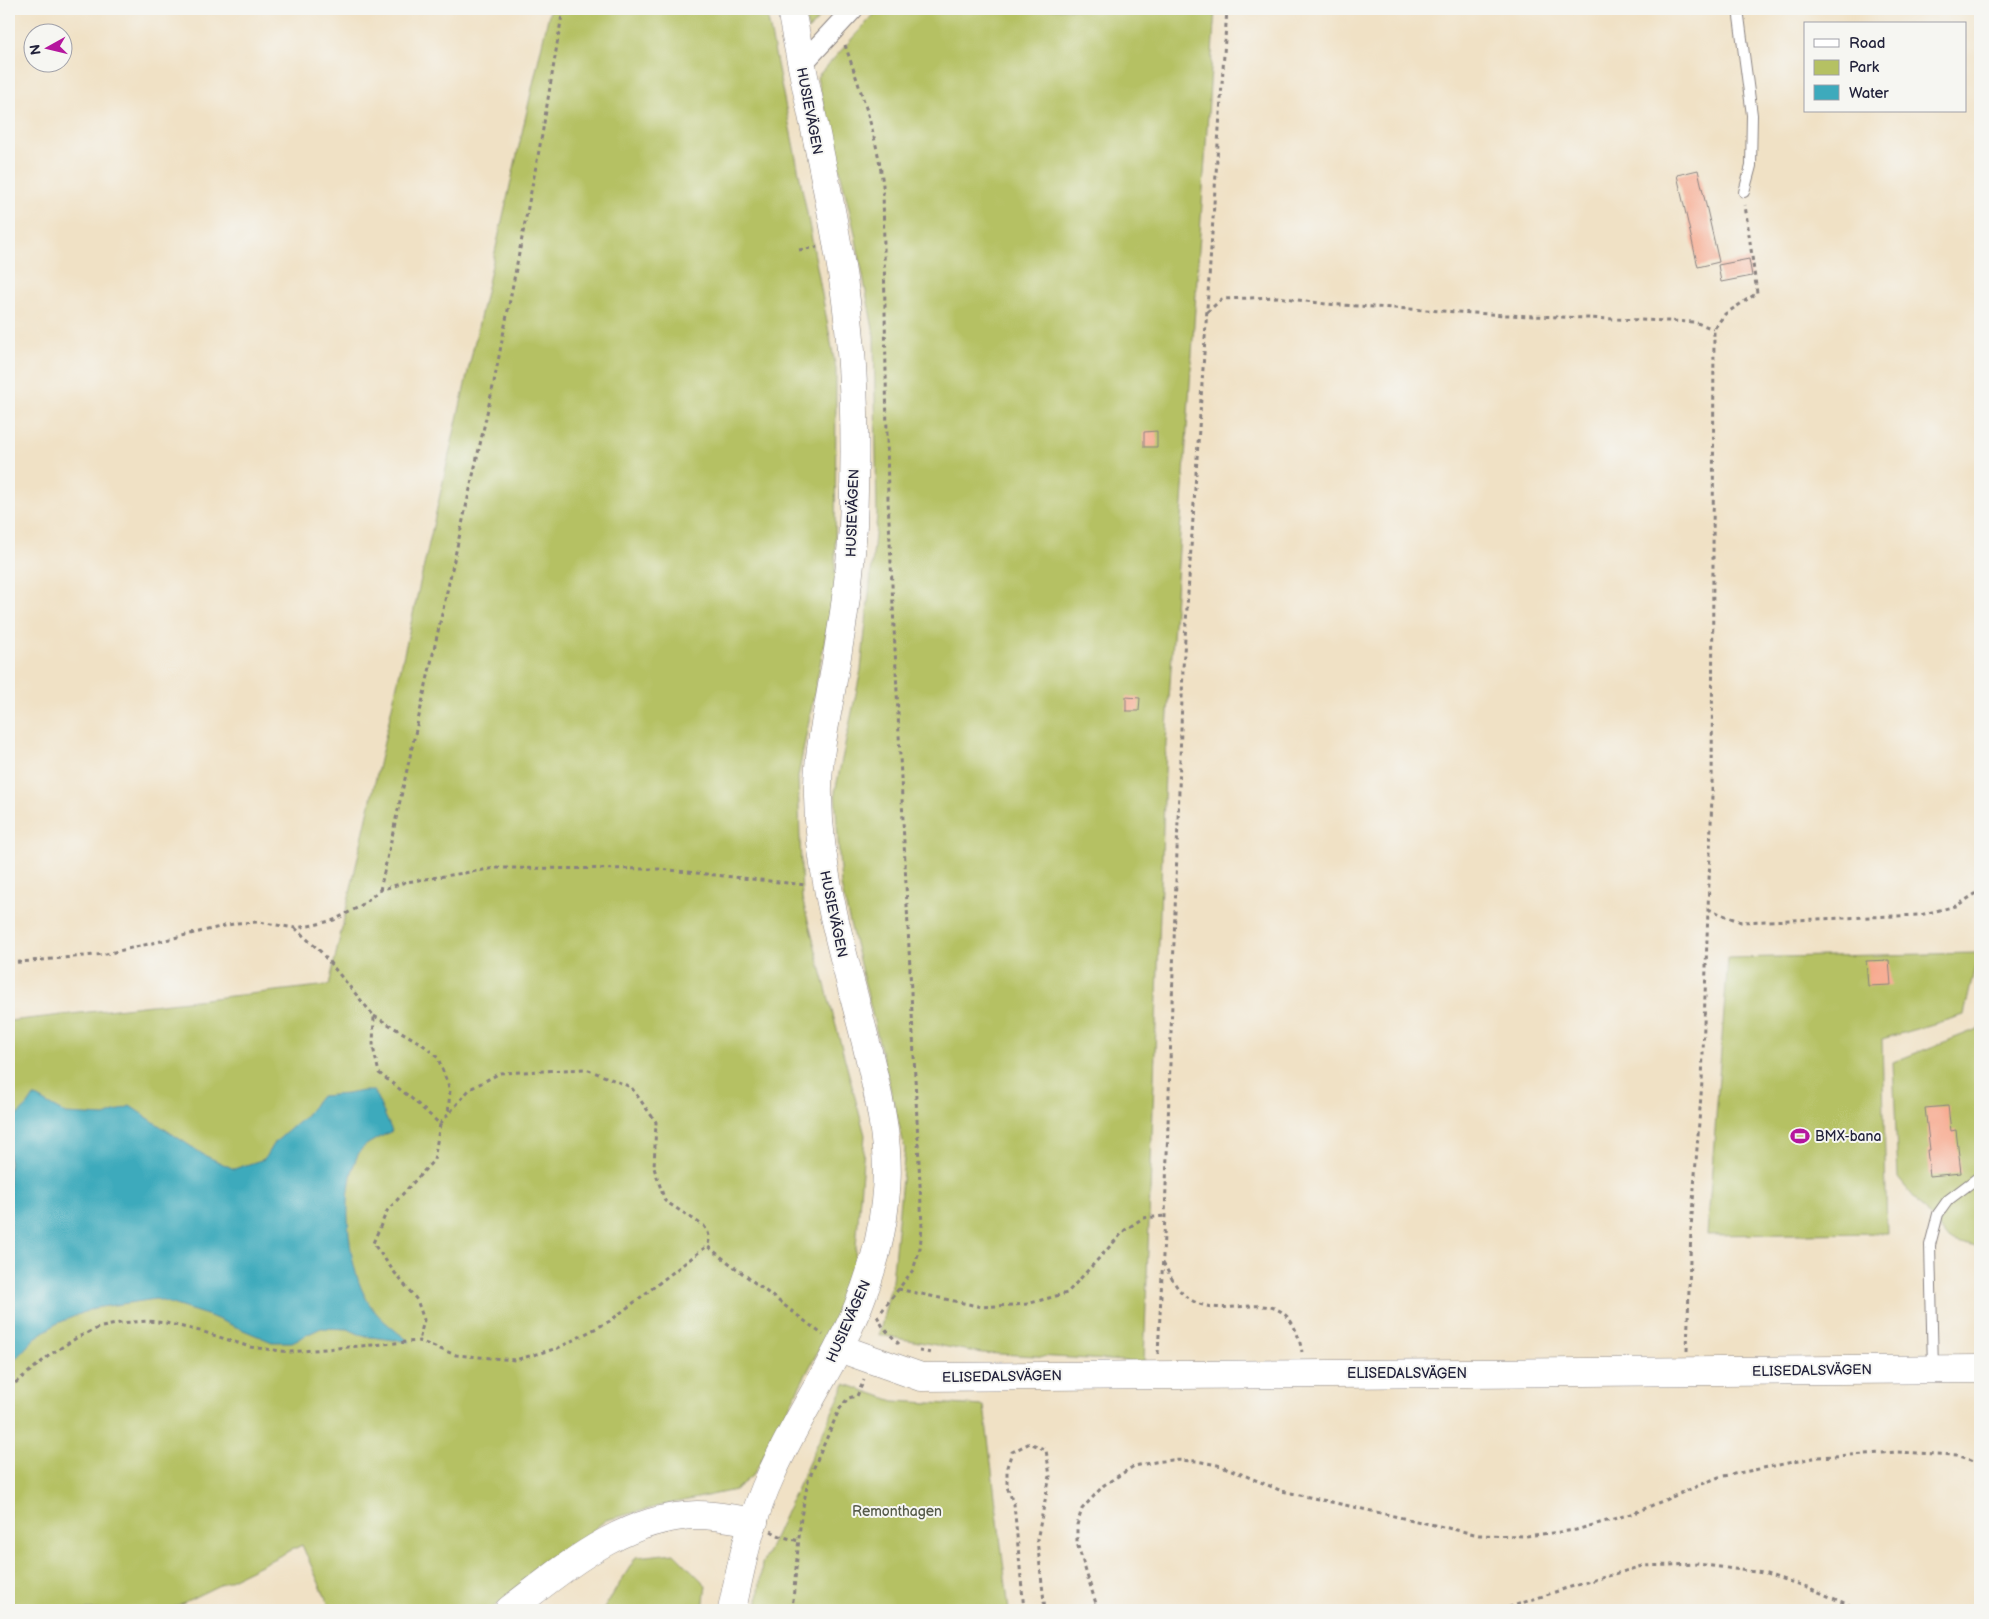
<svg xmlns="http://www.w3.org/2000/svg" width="1989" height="1619" font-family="'Balsamiq Sans',sans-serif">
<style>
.green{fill:#b5c163;stroke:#6c724f}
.water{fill:#3daabc;stroke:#30667c}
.building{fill:#f7a98e}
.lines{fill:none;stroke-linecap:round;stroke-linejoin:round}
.lane-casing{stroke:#898280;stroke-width:12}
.street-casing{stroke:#898280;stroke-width:22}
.secondary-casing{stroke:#898280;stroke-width:29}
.path{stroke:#898280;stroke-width:3;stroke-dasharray:4 4;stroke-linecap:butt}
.lane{stroke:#fff;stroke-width:10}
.street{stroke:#fff;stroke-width:20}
.secondary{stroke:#fff;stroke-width:28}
.labels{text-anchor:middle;stroke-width:4;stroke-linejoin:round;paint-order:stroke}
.street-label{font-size:14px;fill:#22223b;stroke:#f6f6f2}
.poi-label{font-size:14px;fill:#22223b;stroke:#f6f6f2;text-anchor:start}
.park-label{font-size:14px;fill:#555a49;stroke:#f6f6f2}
</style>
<rect width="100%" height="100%" fill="#f6f6f2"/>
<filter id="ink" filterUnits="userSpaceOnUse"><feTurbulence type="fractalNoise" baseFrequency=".02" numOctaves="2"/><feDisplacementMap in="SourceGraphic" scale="10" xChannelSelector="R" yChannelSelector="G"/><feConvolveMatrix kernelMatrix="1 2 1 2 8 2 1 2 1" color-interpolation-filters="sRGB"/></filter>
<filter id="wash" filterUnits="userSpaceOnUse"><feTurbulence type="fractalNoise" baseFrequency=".0096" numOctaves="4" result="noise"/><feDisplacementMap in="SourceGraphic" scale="20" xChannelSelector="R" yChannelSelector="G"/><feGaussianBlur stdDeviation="1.12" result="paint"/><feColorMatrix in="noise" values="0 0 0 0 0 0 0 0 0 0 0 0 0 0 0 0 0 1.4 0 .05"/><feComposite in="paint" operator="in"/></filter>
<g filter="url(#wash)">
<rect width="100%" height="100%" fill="#f0e1c5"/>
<g class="green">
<polygon points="550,9 766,9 807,213 836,370 835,588 798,777 802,898 865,1135 853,1284 754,1474 735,1490 664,1505 606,1520 490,1610 331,1610 302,1545 168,1610 9,1610 9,1021 329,985"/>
<polygon points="804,9 828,9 808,30"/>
<polygon points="879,9 1215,9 1166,744 1144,1362 982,1353 879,1335 892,1281 905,1149 841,886 835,792 861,670 877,516 874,334 854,229 817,77"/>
<polygon points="1978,953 1964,1015 1882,1039 1887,1233 1707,1235 1728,958"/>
<polygon points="1980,1028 1980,1248 1949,1240 1898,1178 1893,1062"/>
<polygon points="845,1384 894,1401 984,1406 1009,1610 757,1610 762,1564"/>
<polygon points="674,1553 706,1585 703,1610 603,1610 636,1557"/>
</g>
<path class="water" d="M362 1091H374L392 1131C385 1135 364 1144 360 1151 340 1185 347 1263 365 1296 374 1316 394 1329 410 1342L363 1336 348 1329 321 1328 292 1342H272L210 1316 156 1299 94 1308 56 1324 35 1338 9 1366V1123L28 1105 34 1096 66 1114 105 1116 130 1106 204 1155 234 1169 264 1159 273 1144 304 1117 321 1096 347 1094Z"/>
<g id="blocks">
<g class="building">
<polygon points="1698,170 1719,262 1698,267 1677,175"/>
<polygon points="1749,259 1752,276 1721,282 1718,265"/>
<polygon points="1157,431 1157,447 1144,447 1144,432"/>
<polygon points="1126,697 1140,698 1139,711 1126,711"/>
<polygon points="1889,960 1891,985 1868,986 1866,961"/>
<polygon points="1948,1106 1951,1131 1956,1130 1961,1173 1930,1176 1927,1150 1930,1150 1925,1108"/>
</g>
</g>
</g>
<g filter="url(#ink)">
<use href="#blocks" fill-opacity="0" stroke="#898280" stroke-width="1"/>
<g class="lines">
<g class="lane-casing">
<g id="lane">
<polyline points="1738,9 1752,115 1751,166 1744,192"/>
<polyline points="1933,1368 1930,1245 1938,1214 1948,1200 1980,1176"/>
</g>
</g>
<g class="street-casing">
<polyline id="street" points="801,65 853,9"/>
</g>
<g class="secondary-casing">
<g id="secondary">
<polyline points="839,1348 921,1377 1980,1369"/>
<path d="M509 1610C565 1568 622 1517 697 1515 716 1515 735 1519 754 1522"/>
<path d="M732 1610C741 1565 751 1518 771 1475 790 1432 815 1393 837 1351 861 1306 880 1253 885 1202 892 1147 878 1092 865 1039 845 959 819 879 818 796 817 762 824 730 830 697 840 640 850 583 853 525 856 450 855 367 845 293 832 198 808 104 791 9"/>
</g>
</g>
<g class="path">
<path d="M845 45C861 91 877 136 883 185L888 499 922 1227 920 1248 913 1270 881 1312"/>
<polyline points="799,250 817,247"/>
<polyline points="1207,312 1222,299 1278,297 1326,304 1507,315 1694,322 1714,329"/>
<polyline points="380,890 494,382 542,135 563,9"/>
<polyline points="1708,909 1741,922 1920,915 1956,906 1980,891"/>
<polyline points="295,928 320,951 374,1016 373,1047 379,1073 411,1098 440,1124 434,1160 387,1211 373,1243 395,1273 417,1300 424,1320 419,1341"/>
<polyline points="9,963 106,954 237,923 259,922 295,928 314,925 334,920 359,907 380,890 406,882 496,868 660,869 806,885"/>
<polyline points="374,1016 422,1044 438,1058 450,1090 448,1115"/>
<path d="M440 1124 470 1089 500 1073 586 1069 631 1087 656 1122 654 1168 665 1201 704 1226C709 1233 711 1238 707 1246"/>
<path d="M1163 1263C1171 1276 1177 1292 1191 1300 1235 1325 1287 1273 1302 1352"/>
<polyline points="898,1289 982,1307 1027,1304 1067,1293 1125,1230 1143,1218 1165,1216"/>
<polyline points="877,1316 883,1327 899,1344"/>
<polyline points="919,1351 932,1353"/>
<polyline points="1687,1351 1691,1228 1702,1082 1712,795 1714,329 1725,314 1757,293 1745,205"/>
<polyline points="1158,1354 1165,1216 1183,668 1227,9"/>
<polyline points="9,1388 51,1354 78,1337 98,1328 120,1323 148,1321 166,1323 204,1332 250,1347 290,1352 419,1341 456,1355 515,1360 558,1348 610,1321 707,1246 823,1335"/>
<polyline points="771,1531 780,1536 799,1541"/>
<polyline points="792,1610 801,1517 808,1481 839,1410 848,1398 857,1396 864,1380"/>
<polyline points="1024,1610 1014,1504 1007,1487 1007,1467 1012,1452 1030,1443 1046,1450 1050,1476 1037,1540 1045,1610"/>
<polyline points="1098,1610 1077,1543 1077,1525 1082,1509 1104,1485 1134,1466 1155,1462 1172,1460 1197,1461 1222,1466 1282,1491 1479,1535 1526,1536 1576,1530 1634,1513 1719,1477 1818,1457 1897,1452 1957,1455 1980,1463"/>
<polyline points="1501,1610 1564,1589 1642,1566 1698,1564 1763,1573 1807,1587 1849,1605 1855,1610"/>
</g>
<use href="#lane" class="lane"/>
<use href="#street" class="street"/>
<use href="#secondary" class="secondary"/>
</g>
</g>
<defs>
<g id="stadium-bare" transform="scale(1.5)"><path d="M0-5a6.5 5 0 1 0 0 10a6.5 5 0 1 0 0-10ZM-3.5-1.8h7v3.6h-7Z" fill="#b5179e" stroke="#f6f6f2" stroke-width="2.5" paint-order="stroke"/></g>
</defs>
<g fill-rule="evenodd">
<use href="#stadium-bare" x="1800" y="1136"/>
</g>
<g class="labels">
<g class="street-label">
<text transform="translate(810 111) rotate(79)" y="5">HUSIEVÄGEN</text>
<text transform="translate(852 513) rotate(-88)" y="5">HUSIEVÄGEN</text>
<text transform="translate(834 914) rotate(78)" y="5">HUSIEVÄGEN</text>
<text transform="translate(848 1321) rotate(-66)" y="5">HUSIEVÄGEN</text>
<text transform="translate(1812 1370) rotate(-1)" y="5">ELISEDALSVÄGEN</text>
<text x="1407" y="1378">ELISEDALSVÄGEN</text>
<text transform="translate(1002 1376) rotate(-1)" y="5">ELISEDALSVÄGEN</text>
</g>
<g class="poi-label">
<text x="1815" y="1141">BMX-bana</text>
</g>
<g class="park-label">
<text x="897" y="1516">Remonthagen</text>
</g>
</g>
<rect width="1989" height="1619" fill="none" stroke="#f6f6f2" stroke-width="30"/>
<rect x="1804" y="22" width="162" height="90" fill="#f6f6f2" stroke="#a1a1a9"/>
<rect x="1814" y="39" width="25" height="8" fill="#ffffff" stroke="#a1a1a9"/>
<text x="1849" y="48" font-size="15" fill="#22223b">Road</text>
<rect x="1814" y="60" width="25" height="15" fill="#b5c163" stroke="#a1a1a9"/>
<text x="1849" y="72" font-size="15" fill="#22223b">Park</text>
<rect x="1814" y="85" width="25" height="15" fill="#3daabc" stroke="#a1a1a9"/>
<text x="1849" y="98" font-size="15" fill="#22223b">Water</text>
<g transform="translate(48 48) rotate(262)"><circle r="24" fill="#f6f6f2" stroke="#a1a1a9"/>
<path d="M0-4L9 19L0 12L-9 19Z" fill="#b5179e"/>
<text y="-8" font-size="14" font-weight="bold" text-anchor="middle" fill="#22223b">N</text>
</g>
</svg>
